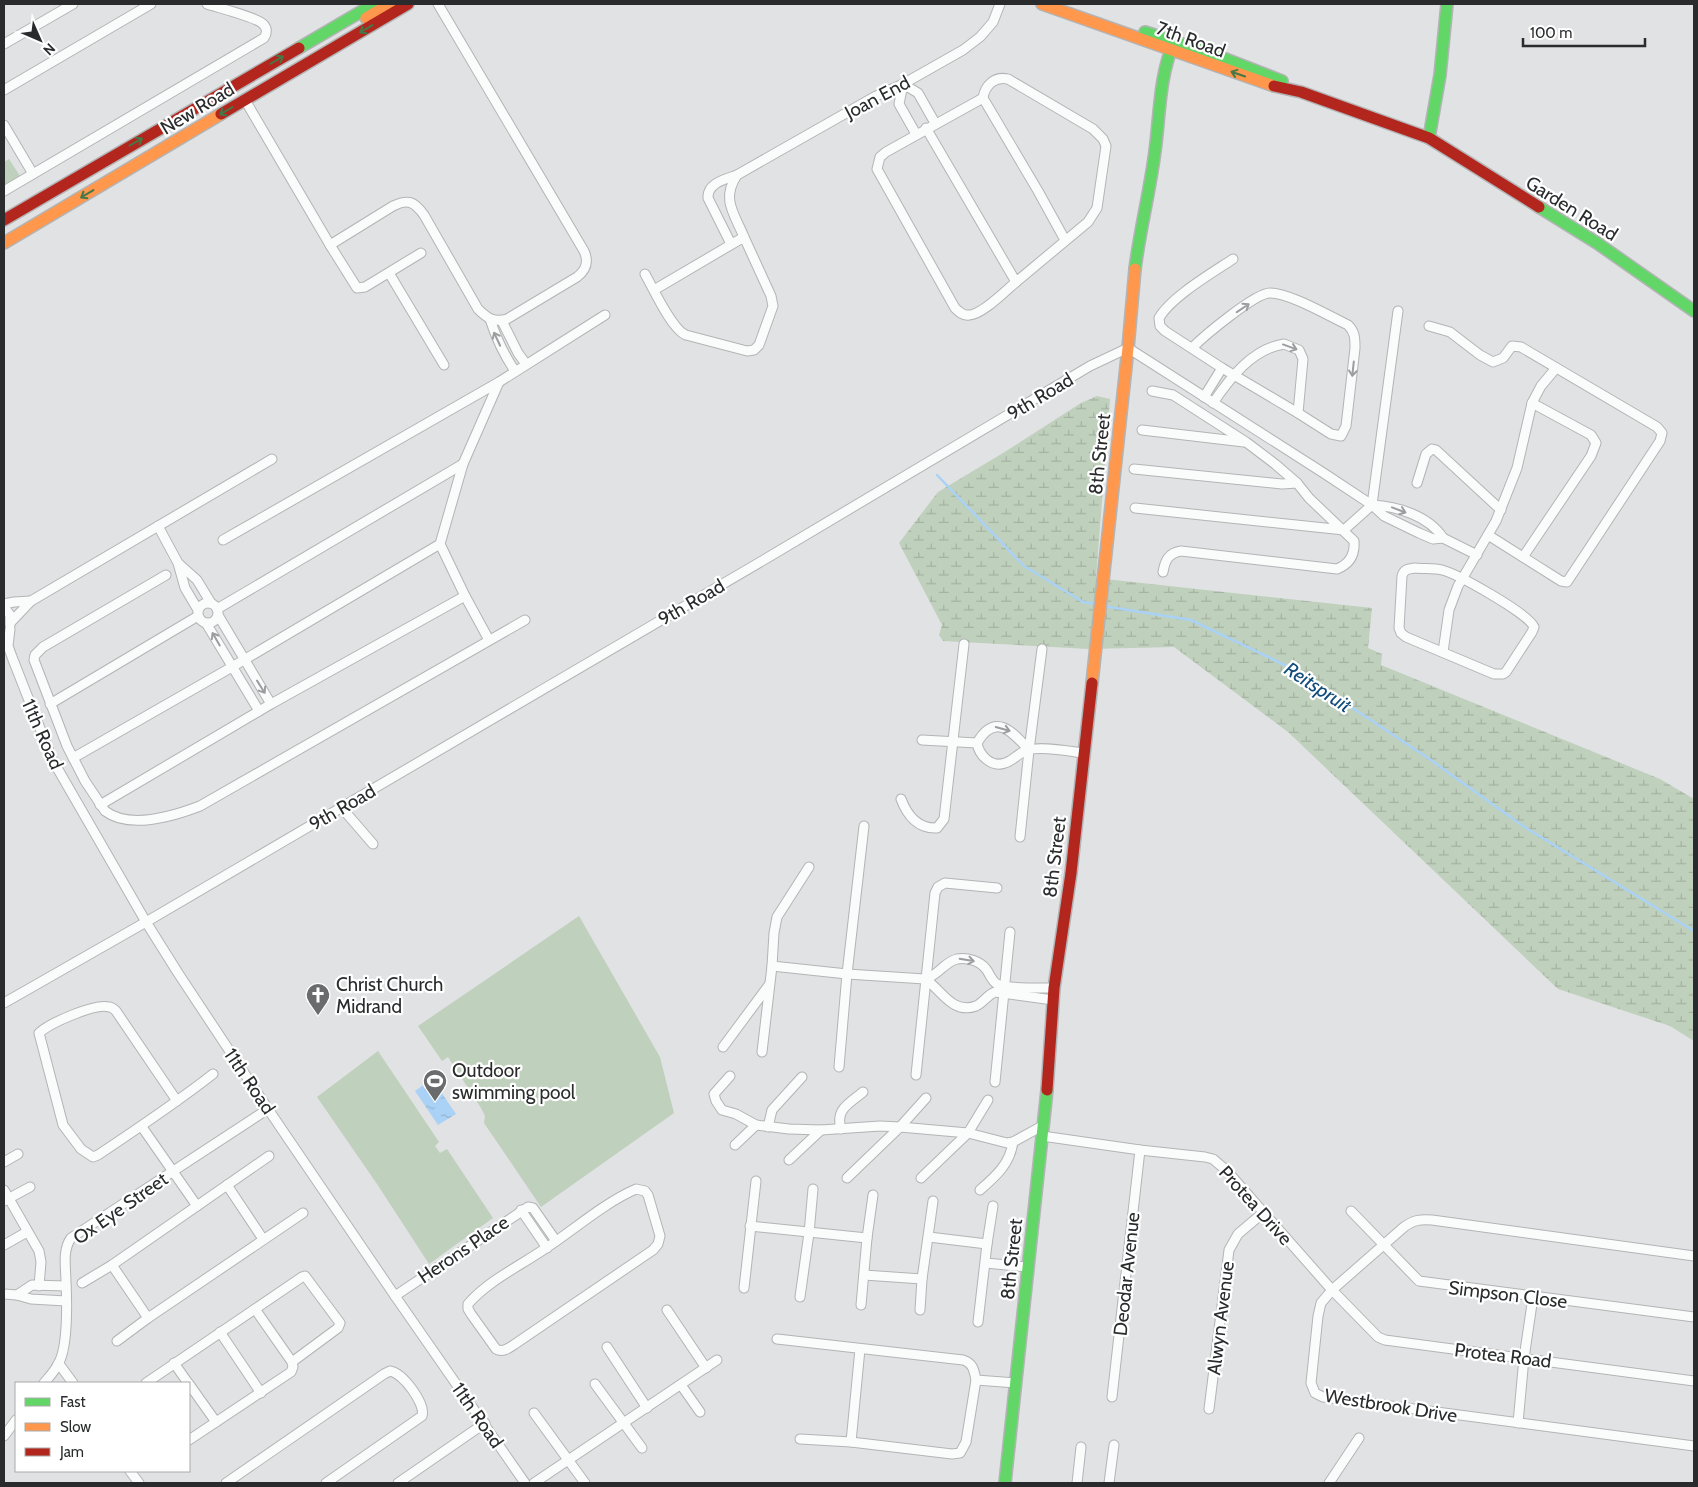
<svg xmlns="http://www.w3.org/2000/svg" width="1698" height="1487" font-family="Cabin,sans-serif">
<style>
.green{fill:#bfd0bc}
.wetland{fill:url(#wetland-marsh)}
.water{fill:url(#water-ripples)}
.lines{fill:none;stroke-linecap:round;stroke-linejoin:round}
.stream{stroke:#aad1f6;stroke-width:2.5}
.street-casing{stroke:#b3b4b5;stroke-width:11}
.fast-casing{stroke:#b3b4b5;stroke-width:14}
.slow-casing{stroke:#b3b4b5;stroke-width:14}
.jam-casing{stroke:#b3b4b5;stroke-width:14}
.street{stroke:#fafbfb;stroke-width:9}
.fast{stroke:#63d668;stroke-width:11}
.slow{stroke:#ff974d;stroke-width:11}
.jam{stroke:#b3261e;stroke-width:11}
.oneway{stroke:#447847}
.oneway2{stroke:#9c9d9e}
.labels{text-anchor:middle;stroke-width:4.5;stroke-linejoin:round;paint-order:stroke}
.street-label{font-size:19px;fill:#2a2b2c;stroke:#fff}
.poi-label{font-size:19px;fill:#2a2b2c;stroke:#fff;text-anchor:start}
.water-label{font-size:20px;font-style:italic;fill:#104c7b;stroke:#fff}
</style>
<defs>
<pattern id="wetland-marsh" width="20" height="14" patternUnits="userSpaceOnUse" patternTransform="scale(1.25)"><rect width="20" height="14" fill="#bfd0bc"/><path d="M1 5h8M5 5V1M11 12h8M15 12V8" fill="none" stroke="#a4b3a2"/></pattern>
<pattern id="water-ripples" width="26" height="14" patternUnits="userSpaceOnUse" patternTransform="scale(1.25)"><rect width="26" height="14" fill="#aad1f6"/><path d="M2 4q2-2 4 0t4 0M15 11q2-2 4 0t4 0" fill="none" stroke="#92b4d3"/></pattern>
</defs>
<rect width="100%" height="100%" fill="#e1e2e4"/>
<g class="green">
<polygon points="9,159 20,176 4,186 4,162"/>
<polygon points="579,916 660,1057 674,1113 541,1207 484,1123 485,1116 481,1108 448,1057 442,1061 418,1026"/>
<polygon points="378,1051 439,1142 435,1146 440,1153 447,1149 493,1218 429,1264 377,1184 317,1097"/>
</g>
<polygon class="wetland" points="1097,396 1110,399 1096,578 1372,608 1368,648 1382,654 1381,665 1660,779 1694,799 1694,1041 1670,1026 1558,989 1288,732 1174,647 1089,649 943,641 939,635 942,625 899,543 938,492 1003,453 1081,403"/>
<polygon class="water" points="432,1079 456,1114 438,1125 415,1091"/>
<g class="lines">
<g class="stream">
<polyline points="937,475 1024,566 1083,602 1096,604"/>
<polyline points="1103,606 1191,620 1297,671 1428,758 1523,826 1694,931"/>
</g>
<g class="street-casing">
<g id="street">
<polyline points="4,44 73,4"/>
<polyline points="903,84 899,104 916,134"/>
<polyline points="903,84 918,93 935,123"/>
<polyline points="4,90 151,4"/>
<path d="M983 98 886 152 880 157 877 169 955 308C959 312 963 316 969 315 982 315 1006 290 1016 282"/>
<polyline points="245,100 330,245 357,288 365,287 421,253"/>
<polyline points="4,125 33,174"/>
<path d="M926 128 1016 282 1088 222 1097 208 1106 146 1103 139 1093 129 1008 79C995 76 985 85 983 98L1038 191 1065 240"/>
<path d="M737 175C721 199 734 213 744 237"/>
<path d="M4 191 264 38C267 33 268 29 263 24 256 17 219 8 207 4"/>
<path d="M731 244 708 198C707 183 726 179 737 175L876 96 903 84 963 50 980 37 987 29 993 22 1000 4"/>
<path d="M330 245 393 206C408 199 414 201 424 215L478 309C487 318 494 323 507 319L577 277C586 270 589 262 584 251L438 4"/>
<polyline points="389,273 444,365"/>
<path d="M645 274C653 288 672 330 686 335L747 351 754 350 759 345 773 306 771 296 744 237 654 290"/>
<path d="M490 319C496 338 504 355 515 371"/>
<polyline points="502,321 518,353 526,364"/>
<polyline points="1429,326 1450,332 1480,355 1493,362 1503,358 1512,346 1521,347 1657,427 1662,433 1660,441 1567,582 1561,581 1488,535"/>
<path d="M1192 348C1204 336 1255 293 1270 293 1290 293 1329 316 1348 325 1355 332 1355 338 1355 348L1346 426 1341 436 1331 434 1298 413 1222 368 1165 331 1160 326 1159 318C1171 297 1212 273 1233 259"/>
<path d="M1152 391 1173 395 1246 442 1275 464 1297 483 1309 498 1354 541C1355 554 1350 564 1337 569L1181 551C1168 553 1165 561 1163 572"/>
<polyline points="1204,397 1222,368"/>
<path d="M1213 403C1230 378 1252 349 1284 344L1299 350 1303 359 1298 413"/>
<polyline points="1142,430 1244,442"/>
<polyline points="1134,469 1282,484 1297,483"/>
<polyline points="1417,483 1426,454 1432,449 1436,450 1501,510"/>
<polyline points="1372,505 1398,311"/>
<path d="M1135 508 1344 530 1372 505C1397 506 1429 516 1443 538"/>
<polyline points="158,526 178,563 185,588 198,610"/>
<polyline points="223,540 499,382 605,315"/>
<polyline points="1523,557 1591,456 1596,443 1591,435 1532,403"/>
<polyline points="178,563 197,580 211,603"/>
<path d="M1415 568C1423 569 1434 568 1442 570 1458 574 1529 614 1534 627L1532 632 1506 672 1503 674H1494L1406 637 1401 633 1399 628 1402 576C1404 569 1408 569 1415 568Z"/>
<path d="M166 575 43 647 35 655 34 660 67 746 85 781 105 811C130 830 174 816 200 806L525 620"/>
<circle cx="208" cy="613" r="10"/>
<polyline points="4,604 14,602 31,601"/>
<polyline points="4,607 10,615 10,625"/>
<polyline points="217,609 463,464"/>
<polyline points="218,615 271,704"/>
<polyline points="11,622 31,601 272,459"/>
<polyline points="206,623 259,711"/>
<polyline points="10,629 8,646 12,657 52,759 146,922 178,973 268,1109 395,1296 525,1483"/>
<polyline points="489,640 465,596 440,544 463,464 499,382"/>
<polyline points="1443,652 1449,610 1458,586 1496,521 1517,468 1532,403 1541,386 1556,368"/>
<polyline points="50,704 198,616"/>
<polyline points="922,740 977,743"/>
<path d="M977 743C979 755 991 768 1005 763 1013 761 1019 752 1028 750 1041 746 1069 751 1083 753"/>
<path d="M977 743C995 712 1012 731 1029 750"/>
<polyline points="73,758 232,667 440,544"/>
<path d="M901 799C907 815 918 829 937 828L944 819 964 644"/>
<polyline points="100,805 271,704 465,596"/>
<polyline points="341,807 373,844"/>
<polyline points="1020,837 1029,750 1042,649"/>
<path d="M772 966 847 974 925 979C938 976 944 962 957 959 967 957 980 961 986 969 990 974 991 980 997 984 1006 989 1042 988 1054 988"/>
<path d="M925 979C941 989 952 1015 976 1006 983 1003 987 995 995 992L1053 1000"/>
<polyline points="4,1003 146,922 767,558 1090,366 1128,348 1322,472 1372,505 1384,516 1419,533 1433,539 1443,538 1477,555"/>
<polyline points="723,1047 769,985"/>
<polyline points="762,1052 772,966 774,933 777,917 809,867"/>
<polyline points="839,1067 847,974 864,826"/>
<polyline points="916,1075 935,893 938,887 945,883 997,888"/>
<polyline points="730,1076 714,1094 716,1101 722,1110 736,1114 756,1125 789,1129 821,1130 880,1126 900,1127 968,1133 1007,1143 1013,1142 1044,1125"/>
<polyline points="995,1082 1010,932"/>
<path d="M177 1101 116 1011C114 1009 112 1007 109 1007 95 1003 50 1023 39 1033L63 1125 81 1149 93 1157 98 1155C137 1129 176 1103 213 1074"/>
<polyline points="142,1127 197,1206"/>
<polyline points="768,1127 772,1110 802,1077"/>
<path d="M841 1129C835 1109 849 1104 863 1092"/>
<polyline points="1042,1136 1140,1150 1205,1157 1213,1159 1227,1171 1332,1290 1378,1337 1385,1340 1694,1381"/>
<polyline points="735,1145 756,1125"/>
<polyline points="789,1160 821,1130"/>
<polyline points="4,1162 18,1154"/>
<polyline points="847,1178 900,1127 926,1098"/>
<polyline points="921,1178 968,1133 988,1100"/>
<polyline points="227,1185 263,1239"/>
<path d="M636 1189 645 1191 648 1195 660 1236 658 1244 653 1250 515 1344C509 1348 503 1353 496 1349L471 1314 468 1309V1304C489 1280 520 1266 546 1248 575 1229 604 1203 636 1189Z"/>
<polyline points="4,1190 39,1251 41,1262 39,1286"/>
<path d="M980 1190C996 1176 1010 1164 1013 1142"/>
<polyline points="4,1201 30,1187"/>
<polyline points="521,1210 547,1248"/>
<polyline points="1351,1211 1419,1281 1694,1317"/>
<polyline points="750,1226 867,1238"/>
<polyline points="929,1237 987,1244"/>
<polyline points="4,1245 27,1232"/>
<path d="M1694 1256 1432 1220C1420 1219 1414 1220 1404 1227L1332 1290 1321 1303 1318 1316 1311 1383 1315 1393 1323 1397 1694 1446"/>
<polyline points="986,1263 1027,1267"/>
<polyline points="112,1265 148,1318"/>
<polyline points="864,1275 922,1279"/>
<polyline points="82,1283 112,1265 269,1156"/>
<polyline points="744,1288 756,1181"/>
<polyline points="4,1294 17,1295 31,1299 66,1301"/>
<polyline points="17,1295 32,1285 66,1286"/>
<polyline points="395,1296 528,1207 533,1208 556,1241"/>
<polyline points="800,1297 809,1233 813,1189"/>
<polyline points="861,1305 867,1238 873,1195"/>
<polyline points="255,1309 302,1277 305,1276 340,1323 338,1328 292,1362"/>
<polyline points="667,1310 706,1368"/>
<polyline points="920,1310 922,1279 933,1201"/>
<polyline points="978,1322 987,1244 993,1206"/>
<polyline points="220,1332 261,1393"/>
<path d="M777 1339 963 1360C973 1363 974 1370 976 1380L966 1442 960 1453 952 1454 851 1442 800 1439"/>
<polyline points="117,1341 148,1318 303,1213"/>
<polyline points="607,1347 647,1408"/>
<polyline points="174,1363 188,1383"/>
<polyline points="59,1364 73,1383"/>
<polyline points="976,1380 1016,1383"/>
<path d="M44 1383C49 1377 55 1371 58 1364 68 1349 67 1302 66 1283 66 1268 62 1251 71 1238L268 1109"/>
<polyline points="146,1383 255,1309 292,1362 293,1367 291,1372 189,1440"/>
<polyline points="189,1384 216,1422"/>
<polyline points="595,1384 642,1448"/>
<polyline points="681,1385 700,1412"/>
<polyline points="1112,1397 1140,1150"/>
<polyline points="1209,1409 1229,1250 1238,1234 1264,1212"/>
<polyline points="534,1413 585,1483"/>
<polyline points="1518,1423 1524,1358 1533,1297"/>
<polyline points="4,1436 16,1420"/>
<polyline points="851,1442 860,1349"/>
<polyline points="130,1471 139,1483"/>
<path d="M226 1483 384 1374 390 1371C403 1373 426 1404 422 1416L326 1483"/>
<polyline points="398,1483 485,1423"/>
<polyline points="534,1483 717,1360"/>
<polyline points="1077,1483 1081,1447"/>
<polyline points="1109,1483 1114,1445"/>
<polyline points="1329,1483 1359,1438"/>
</g>
</g>
<g class="fast-casing">
<g id="fast">
<polyline points="1145,32 1210,53 1282,81"/>
<polyline points="299,48 374,4"/>
<polyline points="1429,138 1440,75 1447,4"/>
<polyline points="1539,207 1597,243 1694,311"/>
<path d="M1135 269C1140 229 1150 191 1155 151 1160 114 1159 77 1174 42"/>
<polyline points="1005,1483 1047,1090"/>
</g>
</g>
<g class="slow-casing">
<g id="slow">
<polyline points="1042,4 1274,86"/>
<polyline points="366,18 390,4"/>
<polyline points="4,243 221,114"/>
<polyline points="1092,683 1128,348 1135,269"/>
</g>
</g>
<g class="jam-casing">
<g id="jam">
<polyline points="1274,86 1301,92 1429,138 1539,207"/>
<polyline points="221,114 408,4"/>
<polyline points="4,220 299,48"/>
<polyline points="1047,1090 1054,988 1071,873 1092,683"/>
</g>
</g>
<use href="#street" class="street"/>
<use href="#fast" class="fast"/>
<use href="#slow" class="slow"/>
<use href="#jam" class="jam"/>
</g>
<defs><path id="oneway-shaft" d="M-6 0H5M1.5-3L5.5 0L1.5 3" fill="none" stroke-width="1.6" stroke-linecap="round" stroke-linejoin="round" transform="scale(1.25)"/></defs>
<g class="oneway">
<use href="#oneway-shaft" transform="translate(366 29) rotate(149)"/>
<use href="#oneway-shaft" transform="translate(277 60) rotate(-30)"/>
<use href="#oneway-shaft" transform="translate(1238 74) rotate(-161)"/>
<use href="#oneway-shaft" transform="translate(226 111) rotate(149)"/>
<use href="#oneway-shaft" transform="translate(136 142) rotate(-30)"/>
<use href="#oneway-shaft" transform="translate(87 194) rotate(149)"/>
</g>
<g class="oneway2">
<use href="#oneway-shaft" transform="translate(1243 308) rotate(-34)"/>
<use href="#oneway-shaft" transform="translate(497 339) rotate(-115)"/>
<use href="#oneway-shaft" transform="translate(1290 347) rotate(20)"/>
<use href="#oneway-shaft" transform="translate(1353 369) rotate(96)"/>
<use href="#oneway-shaft" transform="translate(1399 510) rotate(21)"/>
<use href="#oneway-shaft" transform="translate(216 639) rotate(-120)"/>
<use href="#oneway-shaft" transform="translate(261 687) rotate(58)"/>
<use href="#oneway-shaft" transform="translate(1003 729) rotate(16)"/>
<use href="#oneway-shaft" transform="translate(967 960) rotate(10)"/>
</g>
<defs>
<g id="church-pin" transform="scale(1.25)"><path d="M0 17L-7.5 6A9.5 9.5 0 1 1 7.5 6Z" fill="#6a6b6c" stroke="#fff"/><path d="M-1.2-6h2.4v3.5h3.3v2.4h-3.3V6h-2.4V-.1h-3.3v-2.4h3.3Z" fill="#fff"/></g>
<g id="stadium-pin" transform="scale(1.25)"><path d="M0 17L-7.5 6A9.5 9.5 0 1 1 7.5 6Z" fill="#6a6b6c" stroke="#fff"/><path d="M0-5a6.5 5 0 1 0 0 10a6.5 5 0 1 0 0-10ZM-3.5-1.8h7v3.6h-7Z" fill="#fff"/></g>
</defs>
<g fill-rule="evenodd">
<use href="#church-pin" x="318" y="995"/>
<use href="#stadium-pin" x="435" y="1081"/>
</g>
<g class="labels">
<g class="street-label">
<text transform="translate(1191 39) rotate(20)" y="7">7th Road</text>
<text transform="translate(877 97) rotate(-28)" y="7">Joan End</text>
<text transform="translate(197 108) rotate(-31)" y="7">New Road</text>
<text transform="translate(1572 208) rotate(32)" y="7">Garden Road</text>
<text transform="translate(1040 396) rotate(-31)" y="7">9th Road</text>
<text transform="translate(1099 454) rotate(-84)" y="7">8th Street</text>
<text transform="translate(691 602) rotate(-30)" y="7">9th Road</text>
<text transform="translate(43 734) rotate(66)" y="7">11th Road</text>
<text transform="translate(342 807) rotate(-30)" y="7">9th Road</text>
<text transform="translate(1054 857) rotate(-83)" y="7">8th Street</text>
<text transform="translate(250 1081) rotate(56)" y="7">11th Road</text>
<text transform="translate(1256 1205) rotate(48)" y="7">Protea Drive</text>
<text transform="translate(120 1208) rotate(-35)" y="7">Ox Eye Street</text>
<text transform="translate(463 1249) rotate(-34)" y="7">Herons Place</text>
<text transform="translate(1011 1259) rotate(-84)" y="7">8th Street</text>
<text transform="translate(1126 1274) rotate(-84)" y="7">Deodar Avenue</text>
<text transform="translate(1508 1294) rotate(7)" y="7">Simpson Close</text>
<text transform="translate(1220 1318) rotate(-83)" y="7">Alwyn Avenue</text>
<text transform="translate(1503 1355) rotate(7)" y="7">Protea Road</text>
<text transform="translate(1391 1405) rotate(9)" y="7">Westbrook Drive</text>
<text transform="translate(478 1415) rotate(55)" y="7">11th Road</text>
</g>
<g class="poi-label">
<text x="336" y="991">Christ Church<tspan x="336" dy="22">Midrand</tspan></text>
<text x="452" y="1077">Outdoor<tspan x="452" dy="22">swimming pool</tspan></text>
</g>
<g class="water-label">
<text transform="translate(1318 687) rotate(33)" y="7">Reitspruit</text>
</g>
</g>
<rect width="1698" height="1487" fill="none" stroke="#2a2b2c" stroke-width="10"/>
<rect x="15" y="1382" width="175" height="90" fill="#ffffff" stroke="#aaaaab"/>
<rect x="25" y="1398" width="25" height="8" fill="#63d668" stroke="#aaaaab"/>
<text x="60" y="1407" font-size="15" fill="#2a2b2c">Fast</text>
<rect x="25" y="1423" width="25" height="8" fill="#ff974d" stroke="#aaaaab"/>
<text x="60" y="1432" font-size="15" fill="#2a2b2c">Slow</text>
<rect x="25" y="1448" width="25" height="8" fill="#b3261e" stroke="#aaaaab"/>
<text x="60" y="1457" font-size="15" fill="#2a2b2c">Jam</text>
<g transform="translate(40 40) rotate(135)" stroke="#ffffff" stroke-width="4" paint-order="stroke">
<path d="M0-4L9 19L0 12L-9 19Z" fill="#2a2b2c"/>
<text y="-8" font-size="14" font-weight="bold" text-anchor="middle" fill="#2a2b2c">N</text>
</g>
<path d="M1523 38v8h122v-8" fill="none" stroke="#2a2b2c" stroke-width="2.5"/>
<text x="1530" y="38" font-size="15" fill="#2a2b2c" stroke="#ffffff" stroke-width="4" paint-order="stroke">100 m</text>
</svg>
